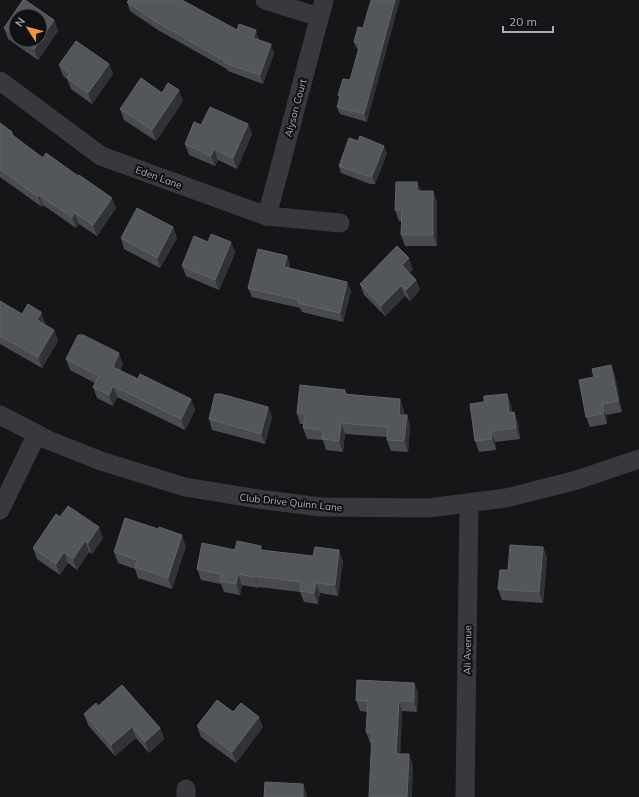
<svg xmlns="http://www.w3.org/2000/svg" width="639" height="797" font-family="Mulish,sans-serif">
<style>
.lines{fill:none;stroke-linecap:round;stroke-linejoin:round}
.street{stroke:#37393d;stroke-width:19}
.wall{fill:#494b50;fill-rule:evenodd}
.shaded-wall{fill:#303235}
.building{fill:#53565b;stroke:#616469}
.labels{text-anchor:middle;stroke-width:4;stroke-linejoin:round;paint-order:stroke}
.street-label{font-size:10px;fill:#a8afb7;stroke:#111113}
</style>
<rect width="100%" height="100%" fill="#161618"/>
<g class="lines">
<g class="street">
<polyline points="265,0 319,17"/>
<polyline points="0,81 101,156 267,216 340,223"/>
<polyline points="267,216 324,0"/>
<polyline points="0,415 48,440 101,461 185,487 258,499 321,507 429,508 506,498 577,480 639,459"/>
<polyline points="0,510 37,434"/>
<polyline points="186,797 186,789"/>
<polyline points="465,797 469,503"/>
</g>
</g>
<g class="wall">
<path d="M23 0H25L54 20 58 31 38 60 8 39 4 28ZM16 16H40V40H16Z"/>
<polygon points="127,2 237,30 259,39 259,40 274,53 263,84 228,71 227,69 158,30 130,11"/>
<polygon points="363,28 367,122 340,114 337,107 340,99 338,95 350,80 359,50 357,49 354,42"/>
<polygon points="109,64 113,74 92,104 71,89 67,79 63,76 59,65"/>
<polygon points="162,93 183,101 156,141 124,120 120,109"/>
<polygon points="0,123 12,132 14,136 43,158 116,208 97,236 79,224 76,228 43,205 42,207 0,177"/>
<polygon points="248,124 252,134 237,169 218,160 215,166 189,155 185,144 201,125"/>
<polygon points="358,141 387,153 375,184 370,184 341,173 339,166"/>
<polygon points="417,182 421,191 433,191 437,202 437,246 405,246 401,235 402,221 399,221 395,210"/>
<polygon points="173,227 177,238 160,268 124,249 121,238"/>
<polygon points="231,242 235,253 219,290 186,276 182,266"/>
<polygon points="287,256 290,265 290,268 347,282 351,291 343,322 302,312 300,308 252,297 248,288"/>
<polygon points="413,269 409,273 416,280 420,290 410,301 405,296 385,316 364,295 360,284"/>
<polygon points="0,301 22,314 41,312 45,323 44,325 54,330 58,341 42,368 0,344"/>
<polygon points="66,359 123,364 120,371 138,379 191,399 195,410 185,430 117,397 113,406 97,398 93,387 95,383 70,370"/>
<polygon points="611,365 615,376 622,412 606,415 607,424 590,427 586,417 594,377"/>
<polygon points="345,390 347,394 404,410 404,415 407,415 410,426 408,452 391,451 387,440 387,437 345,434 343,452 326,450 323,440 307,439 303,428 303,424 300,424 297,413"/>
<polygon points="511,404 512,412 514,412 518,423 520,439 495,442 496,450 479,452 475,441"/>
<polygon points="268,407 272,417 265,444 212,430 209,419"/>
<polygon points="60,517 103,538 92,554 89,552 77,570 68,563 60,575 37,559 33,548"/>
<polygon points="186,546 172,589 138,578 135,569 118,563 114,552"/>
<polygon points="543,547 547,558 543,603 502,600 498,589"/>
<polygon points="235,550 263,550 343,561 338,596 320,593 318,604 304,602 300,592 259,587 259,588 242,585 240,595 224,592 221,584 201,580 197,569"/>
<polygon points="414,683 418,693 417,712 402,711 400,754 413,765 372,743 370,743 366,732 367,712 360,711 356,700"/>
<polygon points="98,706 160,728 164,739 149,753 136,738 115,756 88,725 84,714"/>
<polygon points="197,726 263,727 236,763 201,737"/>
</g>
<g class="shaded-wall">
<polygon points="395,0 400,0 367,122 364,114"/>
<polygon points="54,20 58,31 38,60 34,49"/>
<polygon points="256,30 259,39 256,46 253,38"/>
<polygon points="271,44 274,53 263,84 260,75"/>
<polygon points="109,64 113,74 92,104 88,93"/>
<polygon points="179,90 183,101 156,141 152,130"/>
<polygon points="248,124 252,134 237,169 233,158"/>
<polygon points="384,146 387,153 375,184 372,176"/>
<polygon points="214,149 218,160 215,166 211,156"/>
<polygon points="417,182 421,193 417,191"/>
<polygon points="433,191 437,202 437,246 433,235"/>
<polygon points="39,195 43,205 42,207 38,197"/>
<polygon points="112,198 116,208 97,236 93,225"/>
<polygon points="75,213 79,224 76,228 72,217"/>
<polygon points="173,227 177,238 160,268 157,258"/>
<polygon points="231,242 235,253 219,290 215,280"/>
<polygon points="287,256 290,265 288,276 284,267"/>
<polygon points="409,258 413,269 406,276 402,265"/>
<polygon points="416,280 420,290 410,301 406,290"/>
<polygon points="347,282 351,291 343,322 340,313"/>
<polygon points="401,286 405,296 385,316 381,306"/>
<polygon points="41,312 45,323 40,331 37,320"/>
<polygon points="54,330 58,341 42,368 38,357"/>
<polygon points="119,353 123,364 117,378 113,367"/>
<polygon points="611,365 615,376 622,412 618,401"/>
<polygon points="113,386 117,397 113,406 109,395"/>
<polygon points="507,394 511,404 513,423 509,413"/>
<polygon points="191,399 195,410 185,430 181,419"/>
<polygon points="400,399 404,410 403,425 399,415"/>
<polygon points="602,404 606,415 607,424 604,413"/>
<polygon points="268,407 272,417 265,444 261,434"/>
<polygon points="514,412 518,423 520,439 516,428"/>
<polygon points="407,415 410,426 408,452 404,441"/>
<polygon points="341,423 345,434 343,452 339,441"/>
<polygon points="491,431 495,442 496,450 492,439"/>
<polygon points="99,527 103,538 92,554 88,543"/>
<polygon points="182,535 186,546 172,589 168,578"/>
<polygon points="85,541 89,552 77,570 73,559"/>
<polygon points="543,547 547,558 543,603 539,592"/>
<polygon points="339,550 343,561 338,596 335,585"/>
<polygon points="64,552 68,563 60,575 56,564"/>
<polygon points="238,574 242,585 240,595 236,584"/>
<polygon points="255,576 259,587 259,588 255,577"/>
<polygon points="316,583 320,593 318,604 314,593"/>
<polygon points="414,683 418,693 417,712 414,701"/>
<polygon points="399,701 402,711 400,764 396,754"/>
<polygon points="259,717 263,727 236,763 232,752"/>
<polygon points="132,727 136,738 115,756 111,745"/>
<polygon points="160,728 164,739 149,753 145,742"/>
<polygon points="409,754 413,765 412,797 407,797"/>
<polygon points="303,784 307,795 307,797 303,797"/>
</g>
<g class="building">
<polygon points="23,0 25,0 54,20 34,49 21,40 40,40 40,16 16,16 16,36 4,28"/>
<polygon points="129,0 182,0 237,30 239,24 256,30 253,38 271,44 260,75 225,63 225,61 155,21 127,2"/>
<polygon points="371,0 395,0 364,114 337,107 340,96 338,95 343,79 350,80 360,44 354,42 358,27 363,28"/>
<polygon points="76,41 109,64 88,93 67,78 70,73 59,65"/>
<polygon points="141,78 162,93 168,83 179,90 152,130 120,109"/>
<polygon points="210,107 248,124 233,158 214,149 211,156 185,144 194,122 201,125"/>
<polygon points="0,123 12,132 11,134 43,158 46,153 78,176 79,175 112,198 93,225 75,213 72,217 39,195 38,197 0,169"/>
<polygon points="360,136 384,146 372,176 367,176 339,166 349,138 358,141"/>
<polygon points="396,182 417,182 417,191 433,191 433,235 401,235 402,210 395,210"/>
<polygon points="137,208 173,227 157,258 121,238"/>
<polygon points="211,234 231,242 215,280 182,266 194,236 208,242"/>
<polygon points="397,246 409,258 402,265 416,280 406,290 401,286 381,306 360,284"/>
<polygon points="258,249 287,256 284,267 347,282 340,313 298,303 299,300 248,288"/>
<polygon points="0,301 22,314 28,304 41,312 37,320 54,330 38,357 0,336"/>
<polygon points="78,335 83,335 119,353 113,367 138,379 140,374 191,399 181,419 113,386 109,395 93,387 99,376 66,359"/>
<polygon points="611,365 618,401 602,404 604,413 586,417 579,380 594,377 592,369"/>
<polygon points="300,385 345,390 344,394 400,399 399,415 407,415 404,441 387,440 388,427 341,423 339,441 322,439 323,430 303,428 305,414 297,413"/>
<polygon points="215,394 221,394 268,407 261,434 209,419"/>
<polygon points="507,394 509,413 514,412 516,428 491,431 492,439 475,441 470,404 484,402 484,396"/>
<polygon points="68,506 99,527 88,543 85,541 73,559 64,552 56,564 33,548 56,514 60,517"/>
<polygon points="125,518 158,529 159,527 182,535 168,578 135,567 137,560 114,552"/>
<polygon points="237,541 261,546 261,550 313,556 315,547 339,550 335,585 316,583 314,593 300,591 301,582 255,576 255,577 238,574 236,584 220,581 221,574 197,569 202,543 235,550"/>
<polygon points="510,545 543,547 539,592 498,589 500,570 508,570"/>
<polygon points="357,680 414,683 414,701 399,701 396,754 409,754 407,797 369,797 372,732 366,732 368,701 356,700"/>
<polygon points="122,685 160,728 145,742 132,727 111,745 84,714 96,703 98,706"/>
<polygon points="217,700 233,712 241,703 259,717 232,752 197,726"/>
<polygon points="265,782 303,784 303,797 264,797"/>
</g>
<g class="labels">
<g class="street-label">
<text transform="translate(295 108) rotate(-75)" y="4">Alyson Court</text>
<text transform="translate(159 177) rotate(20)" y="4">Eden Lane</text>
<text transform="translate(291 502) rotate(6)" y="4">Club Drive Quinn Lane</text>
<text transform="translate(467 650) rotate(-89)" y="4">Ali Avenue</text>
</g>
</g>
<g transform="translate(28 28) rotate(306)"><circle r="19" fill="#111113" stroke="#4d5055"/>
<path d="M0-3L7 15L0 10L-7 15Z" fill="#ec953a"/>
<text y="-6" font-size="11" font-weight="bold" text-anchor="middle" fill="#a8afb7">N</text>
</g>
<path d="M503 26v6h50v-6" fill="none" stroke="#a8afb7" stroke-width="2"/>
<text x="509" y="26" font-size="12" fill="#a8afb7" stroke="#111113" stroke-width="3" paint-order="stroke">20 m</text>
</svg>
